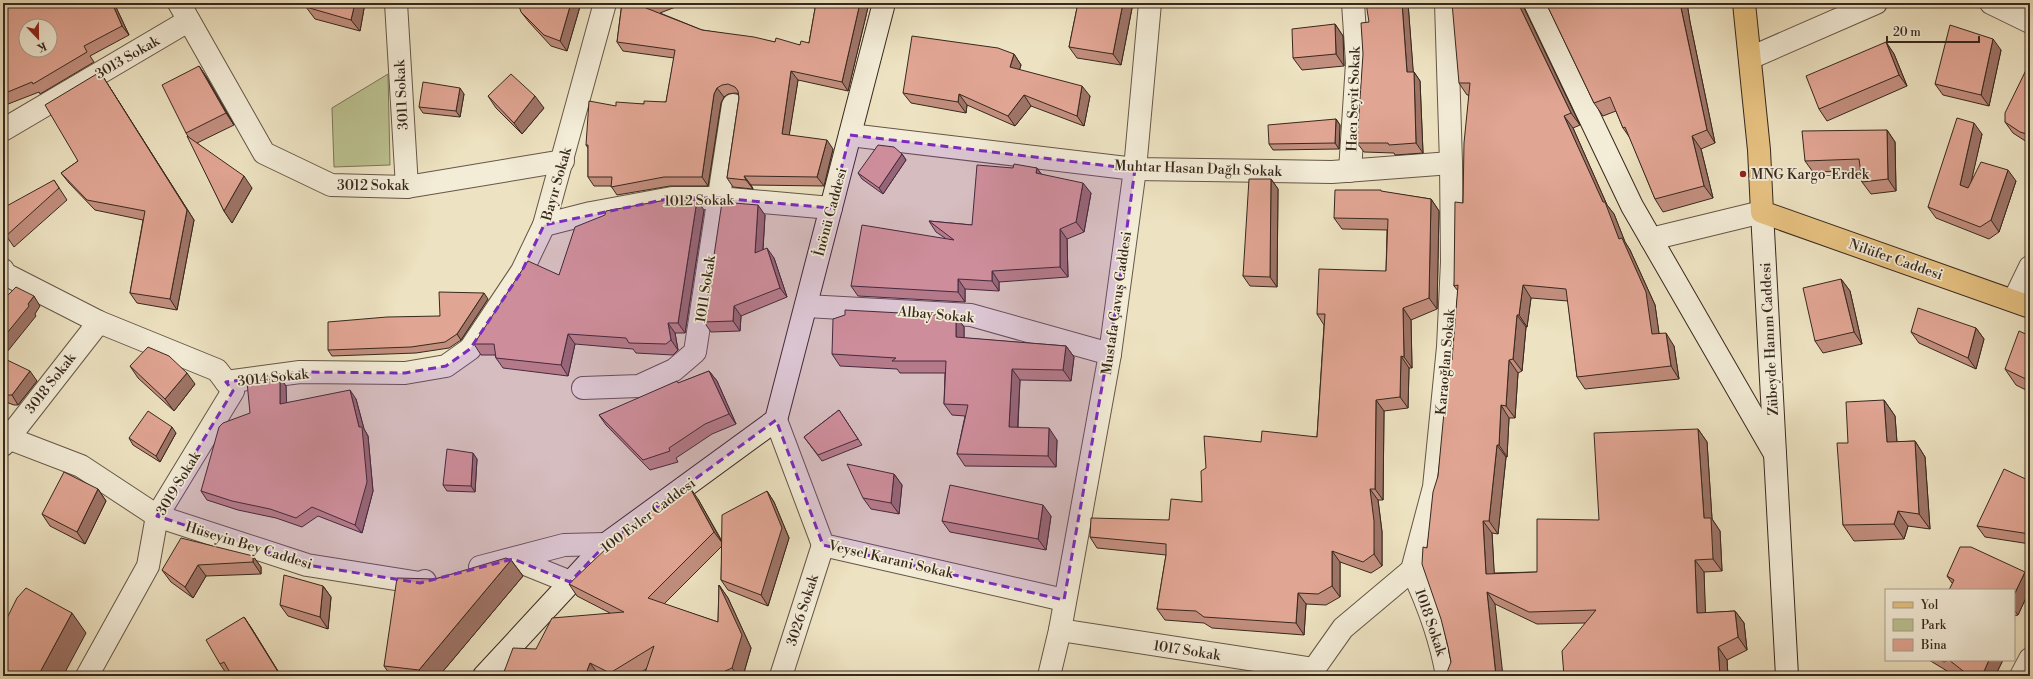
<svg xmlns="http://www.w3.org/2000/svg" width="2033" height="679" font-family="'Libre Bodoni',serif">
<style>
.green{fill:#bcc291;stroke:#7a7558}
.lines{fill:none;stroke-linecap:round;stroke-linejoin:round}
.street-casing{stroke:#655647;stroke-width:24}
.secondary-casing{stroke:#38281e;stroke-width:24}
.primary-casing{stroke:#38281e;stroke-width:24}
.street{stroke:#f3ecd7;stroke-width:22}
.secondary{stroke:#f3ecd7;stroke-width:22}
.primary{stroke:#e6c180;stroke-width:22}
.wall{fill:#c28e7e;stroke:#38281e}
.shaded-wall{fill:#9e7467;stroke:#38281e}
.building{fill:#e1a593;stroke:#38281e;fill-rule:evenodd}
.marked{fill:#7b2cbf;fill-opacity:0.2;stroke:#7b2cbf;stroke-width:3;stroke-dasharray:8 5;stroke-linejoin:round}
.poi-dot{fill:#8f2418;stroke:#f3ecd7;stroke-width:1.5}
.labels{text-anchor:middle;stroke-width:3.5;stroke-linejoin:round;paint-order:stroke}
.street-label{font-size:14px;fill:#38281e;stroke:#f3ecd7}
.poi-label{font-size:14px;fill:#38281e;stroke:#f3ecd7;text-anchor:start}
</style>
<rect width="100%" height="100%" fill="#ede2c1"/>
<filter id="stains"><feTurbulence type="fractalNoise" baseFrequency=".005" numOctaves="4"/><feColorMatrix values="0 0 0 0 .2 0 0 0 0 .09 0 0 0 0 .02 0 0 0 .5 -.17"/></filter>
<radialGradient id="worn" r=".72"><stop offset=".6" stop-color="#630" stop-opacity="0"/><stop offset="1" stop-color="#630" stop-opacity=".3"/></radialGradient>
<polygon class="green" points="388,74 390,165 334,167 332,108"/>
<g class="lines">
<g class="street-casing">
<g id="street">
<polyline points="179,3 264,153 331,185 407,187 563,161"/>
<polyline points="396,3 407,187"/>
<polyline points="1991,3 2030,22"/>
<polyline points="1750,58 1876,3"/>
<polyline points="3,130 188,21"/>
<polyline points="850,135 1135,169 1332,172 1451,163"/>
<polyline points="1350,171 1357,63 1353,3"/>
<polyline points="544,225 591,213 672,198 718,198 831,208"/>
<polyline points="1651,239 1762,212"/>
<polyline points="3,270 5,274 99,322 217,370 233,391 157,516 148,566 87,676"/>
<polyline points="2014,300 2030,267"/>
<polyline points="806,306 971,315 1110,354"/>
<polyline points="226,382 300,372 405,373 446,366 470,349 522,271 544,225 605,3"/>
<polyline points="583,388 639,386 674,370 695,352 733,105"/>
<polyline points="776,420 823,545 1064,600"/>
<polyline points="3,436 81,466 157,516 307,565 420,583 425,581"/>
<polyline points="3,445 99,322"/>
<polyline points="513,559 570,582"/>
<polyline points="480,567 564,545 606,544"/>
<path d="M1412 570C1427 602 1441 640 1447 676"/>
<polyline points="1060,630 1314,669"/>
<polyline points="781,676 823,545"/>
<polyline points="1049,676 1060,630 1110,354 1135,169 1150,3"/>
<polyline points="1309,676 1343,628 1412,570 1434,487 1448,347 1452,262 1451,163 1446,3"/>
<polyline points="2021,676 2030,659"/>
</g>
</g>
<g class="secondary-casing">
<g id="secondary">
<polyline points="1535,3 1632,206 1775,454"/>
<polyline points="1762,212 1787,676"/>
<polyline points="484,676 606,544 776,420 884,3"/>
</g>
</g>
<g class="primary-casing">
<polyline id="primary" points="1744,3 1759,150 1762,212 2030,307"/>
</g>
<use href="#street" class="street"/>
<use href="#secondary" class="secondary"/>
<use href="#primary" class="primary"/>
</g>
<g class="wall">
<polygon points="3,3 114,3 129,35 90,56 94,62 40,94 39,92 3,106"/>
<polygon points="365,3 360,31 315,19 306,7"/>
<polygon points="581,3 567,51 551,46 529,22 521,12"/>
<polygon points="622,3 686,3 660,13 702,30 775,42 800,45 809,43 816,3 869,3 848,91 798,80 789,135 833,149 824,186 751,185 753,189 733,187 727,178 739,98 739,94 735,93 728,94 724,97 721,103 708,186 670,186 617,195 611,186 594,186 588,177 588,148 586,145 616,106 644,104 666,102 674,58 623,51 617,42"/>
<polygon points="1078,3 1133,3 1121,65 1077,58 1069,47"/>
<polygon points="1408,3 1413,72 1414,72 1420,81 1423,153 1395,155 1394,153 1364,152 1357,143 1369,22"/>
<polygon points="1546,3 1687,3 1690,22 1715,143 1701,149 1713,198 1663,212 1655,199 1630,138 1623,128 1616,111 1603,116 1594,103"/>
<polygon points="1793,3 1805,3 1795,7"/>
<polygon points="1524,8 1580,125 1573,128 1607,205 1614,214 1625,242 1630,250 1655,305 1659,334 1674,346 1679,379 1585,389 1577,377 1568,301 1531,298 1527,327 1526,327 1522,371 1518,373 1515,418 1509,418 1507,457 1506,457 1498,534 1492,533 1494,573 1537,572 1599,520 1698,429 1707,442 1712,519 1720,531 1722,571 1704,572 1705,613 1735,611 1744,623 1747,650 1727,660 1728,676 1564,676 1585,623 1537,624 1495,604 1451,662 1427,548 1438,476 1452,360 1458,291 1454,286 1463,203 1469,95 1467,95 1459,83"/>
<polygon points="1335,24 1343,36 1344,66 1302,70 1293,58"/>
<polygon points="1886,42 1894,54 1907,86 1827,121 1819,109"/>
<polygon points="2001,50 1989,106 1943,95 1935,84"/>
<polygon points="1014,54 1021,65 1019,70 1090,96 1084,126 1031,106 1015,126 967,105 966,113 911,103 903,93"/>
<polygon points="199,66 207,78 234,125 197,143 252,188 232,223 224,211 189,138 186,133"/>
<polygon points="2030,67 2030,144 2013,133 2005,122"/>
<polygon points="107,83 194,220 177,310 137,303 130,293 143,220 95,210 69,183 61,173 78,161"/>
<polygon points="464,94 460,117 423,113 419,107"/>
<polygon points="488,96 544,108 522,134 496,108"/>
<polygon points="1336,119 1340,125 1339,149 1273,150 1269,144"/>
<polygon points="1887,130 1895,142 1896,191 1871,194 1862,182 1861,171 1813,172 1805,161"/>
<polygon points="1982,134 1971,181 2016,181 1999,232 1989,239 1936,218 1928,207"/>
<polygon points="902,154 906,160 883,194 862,179 858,173"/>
<polygon points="1013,168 1037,168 1041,174 1091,193 1084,232 1067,239 1068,277 999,282 999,291 965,289 965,302 858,296 851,286 945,238 936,232 929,221 972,225"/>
<polygon points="1271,179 1278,189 1277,287 1250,286 1243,276"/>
<polygon points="54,180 67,200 14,247 3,231"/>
<polygon points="1383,192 1431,199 1439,211 1437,309 1411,320 1412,368 1409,368 1408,408 1384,411 1383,500 1378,500 1382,532 1382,566 1371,573 1340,562 1340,597 1326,605 1306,604 1304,635 1212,628 1204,623 1165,620 1157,609 1166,555 1097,548 1090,537 1169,520 1202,502 1261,442 1317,437 1324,325 1317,314 1386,271 1387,230 1342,229 1334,218"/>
<polygon points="704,210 685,333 675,333 678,350 673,355 636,353 633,349 575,344 568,376 503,368 496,358 495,355 481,355 474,344 559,275"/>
<polygon points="765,215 763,250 774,258 787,297 741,316 740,331 711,332 704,322"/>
<polygon points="1841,279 1850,291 1862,344 1823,353 1815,341"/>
<polygon points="488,299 461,340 449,348 416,353 332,356 328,350 440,316"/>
<polygon points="956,316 964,327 964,338 1066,346 1074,357 1071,381 1020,380 1018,427 1057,440 1056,467 965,466 957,454 965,416 952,415 944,404 945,373 900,373 897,369 840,366 832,354"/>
<polygon points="1976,328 1984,339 1976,369 1919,343 1911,332"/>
<polygon points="2030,336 2030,392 2016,385 2005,369"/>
<polygon points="3,358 37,381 18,405 14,405 3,401"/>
<polygon points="130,366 195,384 174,411 138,378"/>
<polygon points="709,371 717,381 736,424 712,434 676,458 678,462 650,470 606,425 599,415"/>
<polygon points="280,378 286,386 286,403 356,399 364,429 368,436 373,491 362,533 318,516 302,527 276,518 238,510 207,500 201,491 250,413"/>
<polygon points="1884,400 1895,416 1897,442 1915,441 1925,457 1930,529 1908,526 1904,539 1854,541 1843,525 1848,443"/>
<polygon points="839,410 862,445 822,461 804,437"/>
<polygon points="176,433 160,462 133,445 129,438"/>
<polygon points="477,459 475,492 447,491 443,485"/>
<polygon points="894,474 902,485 899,514 871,509 863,498"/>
<polygon points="2030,481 2030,544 1985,537 1977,526"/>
<polygon points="98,489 106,501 85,544 50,526 42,514"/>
<polygon points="767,491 774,502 789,538 768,606 728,590 721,580 722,546 664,604 718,622 719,585 728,598 751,648 743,676 644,676 646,669 635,676 600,676 599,675 598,676 506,676 504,672 536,649 610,613 577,596 569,584 698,499 722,541"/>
<polygon points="1051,516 1046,550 950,532 942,521"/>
<polygon points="253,556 261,567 261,574 206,576 193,598 171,582 162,570"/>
<polygon points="511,560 523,576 439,676 391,676 384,666 435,579"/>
<polygon points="1947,576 2030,580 2030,589 2018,615 2014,616 2014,590 1952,583"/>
<polygon points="323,586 331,597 328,629 288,616 280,605"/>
<polygon points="244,617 252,629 281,676 232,676 231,674 228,676 220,664"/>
<polygon points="1929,660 2003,660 1995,676 1962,676 1957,672 1952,674"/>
</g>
<g class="shaded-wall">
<polygon points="112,3 114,3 129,35 122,26"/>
<polygon points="355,3 365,3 360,31 351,20"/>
<polygon points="571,3 581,3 567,51 560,41"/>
<polygon points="860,3 869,3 848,91 842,82"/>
<polygon points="1123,3 1133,3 1121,65 1113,54"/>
<polygon points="1402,3 1408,3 1414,81 1407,72"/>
<polygon points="1518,3 1523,3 1524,8 1580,125 1571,113"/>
<polygon points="1680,3 1687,3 1690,22 1715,143 1707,130"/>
<polygon points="1335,24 1343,36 1344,66 1336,54"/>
<polygon points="1993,39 2001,50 1989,106 1981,95"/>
<polygon points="1886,42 1894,54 1907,86 1899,75"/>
<polygon points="1014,54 1021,65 1017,78 1010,67"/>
<polygon points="199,66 207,78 234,125 226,113"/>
<polygon points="791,71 798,80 788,143 782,134"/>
<polygon points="100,72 107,83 194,220 177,310 170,299 187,210"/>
<polygon points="1414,72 1420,81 1423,153 1416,143"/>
<polygon points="1082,86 1090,96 1084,126 1077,116"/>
<polygon points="460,88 464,94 460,117 456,111"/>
<polygon points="717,88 724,97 721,103 708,186 702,177 714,94"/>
<polygon points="959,94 967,105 966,113 958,102"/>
<polygon points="1024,95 1031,106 1015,126 1008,116"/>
<polygon points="535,96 544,108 522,134 514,123"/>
<polygon points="1564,116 1573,128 1607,205 1614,214 1625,242 1630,250 1655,305 1661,347 1652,334 1619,239"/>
<polygon points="1336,119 1340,125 1339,149 1335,143"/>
<polygon points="1974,123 1982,134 1968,196 1960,185"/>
<polygon points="1887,130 1895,142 1896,191 1888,179"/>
<polygon points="1692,136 1701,149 1713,198 1704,186"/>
<polygon points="827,140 833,149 824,186 817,177"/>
<polygon points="902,154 906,160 883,194 879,188"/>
<polygon points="1037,168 1044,178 1036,173"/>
<polygon points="2008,170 2016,181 1999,232 1991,220"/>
<polygon points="244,176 252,188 232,223 224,211"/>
<polygon points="744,176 751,185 753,189 746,180"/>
<polygon points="1271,179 1278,189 1277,287 1270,277"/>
<polygon points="1083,183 1091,193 1084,232 1076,222"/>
<polygon points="1431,199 1439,211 1437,309 1429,298"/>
<polygon points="697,200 704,210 685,333 678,323"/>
<polygon points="758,205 765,215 762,263 755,253"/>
<polygon points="1060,229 1067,239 1068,277 1060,267"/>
<polygon points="767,248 774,258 787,297 780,288"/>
<polygon points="992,271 999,282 999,291 992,281"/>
<polygon points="958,279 965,289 965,302 958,292"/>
<polygon points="1841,279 1850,291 1862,344 1854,332"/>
<polygon points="1523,285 1531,298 1527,327 1519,315"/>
<polygon points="484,293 488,299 461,340 457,334"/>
<polygon points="34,296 40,306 35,314 36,316 3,357 3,338"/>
<polygon points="734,306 741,316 740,331 733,321"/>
<polygon points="1403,308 1411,320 1412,368 1404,357"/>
<polygon points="1517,315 1526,327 1522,371 1513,359"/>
<polygon points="956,316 964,327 964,349 956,337"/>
<polygon points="668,323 675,333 678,350 671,340"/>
<polygon points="1976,328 1984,339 1976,369 1968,358"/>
<polygon points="1666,333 1674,346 1679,379 1671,366"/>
<polygon points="568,334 575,344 568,376 561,365"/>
<polygon points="1066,346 1074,357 1071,381 1063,370"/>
<polygon points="1401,356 1409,368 1408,408 1400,397"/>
<polygon points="1509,360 1518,373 1515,418 1506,406"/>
<polygon points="1012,369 1020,380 1017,438 1009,427"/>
<polygon points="30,371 37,381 18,405 12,395"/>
<polygon points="709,371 717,381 736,424 729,414"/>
<polygon points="187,373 195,384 174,411 165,399"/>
<polygon points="280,378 286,386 287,413 280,404"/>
<polygon points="350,390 356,399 364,429 368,436 373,491 362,533 355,525 359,427"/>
<polygon points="1376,400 1384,411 1383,500 1375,489"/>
<polygon points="1884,400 1895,416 1898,457 1887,442"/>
<polygon points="1501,405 1509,418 1507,457 1499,445"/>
<polygon points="172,427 176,433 160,462 156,456"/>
<polygon points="1049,428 1057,440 1056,467 1048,456"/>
<polygon points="1698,429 1707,442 1712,519 1720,531 1722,571 1713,559 1704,518"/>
<polygon points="1915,441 1925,457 1930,529 1919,514"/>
<polygon points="1497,445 1506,457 1498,534 1489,521"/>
<polygon points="473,453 477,459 475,492 471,486"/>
<polygon points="894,474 902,485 899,514 891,503"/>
<polygon points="689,486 698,499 723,544 714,532"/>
<polygon points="98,489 106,501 85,544 77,532"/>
<polygon points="1370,489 1378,500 1382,532 1382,566 1374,554"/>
<polygon points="767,491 774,502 789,538 768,606 761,595"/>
<polygon points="1043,505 1051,516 1046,550 1038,539"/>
<polygon points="1898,511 1908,526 1904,539 1894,524"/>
<polygon points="1483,521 1492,533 1495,586 1486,574"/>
<polygon points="1332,551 1340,562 1340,597 1332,586"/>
<polygon points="253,556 261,567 261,574 253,562"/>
<polygon points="511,560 523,576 439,676 424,676 419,670"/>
<polygon points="1695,560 1704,572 1706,626 1697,613"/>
<polygon points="198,565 206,576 193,598 185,587"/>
<polygon points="2025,572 2030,580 2030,589 2018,615 2014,610 2014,595"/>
<polygon points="719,585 728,598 751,648 743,676 738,676 732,668"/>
<polygon points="323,586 331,597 328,629 320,617"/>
<polygon points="1487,592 1495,604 1503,676 1496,676"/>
<polygon points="1298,593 1306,604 1304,635 1296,623"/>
<polygon points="1735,611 1744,623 1747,650 1738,637"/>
<polygon points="72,613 86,633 63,676 38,676"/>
<polygon points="244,617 252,629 281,676 280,675"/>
<polygon points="1718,647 1727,660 1728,676 1720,676"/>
<polygon points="1989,660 2003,660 1995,676 1982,676"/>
<polygon points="590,663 599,675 598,676 585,676"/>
<polygon points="725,671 729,676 725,676"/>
</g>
<g class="building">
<path d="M3 3H112L122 26 84 46 87 52 33 84 32 82 3 94ZM26 26H50V50H26Z"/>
<polygon points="307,3 355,3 351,20 306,7"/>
<polygon points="518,3 571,3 560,41 544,35 521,12"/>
<polygon points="622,3 657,3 646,8 702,30 754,37 775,42 776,38 800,45 801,41 809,43 816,3 860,3 842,82 791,71 782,134 827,140 817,177 744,176 746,180 727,178 739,98 738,91 735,87 728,84 722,85 717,88 714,94 702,177 664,177 611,187 612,177 588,177 588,145 586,145 589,101 616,106 616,102 644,104 644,101 666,102 675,50 617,42"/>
<polygon points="1078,3 1123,3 1113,54 1069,47"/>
<polygon points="1366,3 1402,3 1407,72 1414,72 1416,143 1389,145 1388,143 1357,143 1363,54 1361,23 1369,22"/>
<polygon points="1452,3 1518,3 1571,113 1564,116 1603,202 1605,202 1619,239 1622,238 1646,292 1652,334 1666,333 1671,366 1577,377 1566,289 1523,285 1519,315 1517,315 1513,359 1509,360 1506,406 1501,405 1499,445 1497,445 1489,521 1483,521 1486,574 1537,572 1537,519 1599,520 1594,433 1698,429 1704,518 1711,518 1713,559 1695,560 1697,613 1735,611 1738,637 1718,647 1720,676 1564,676 1562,651 1596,610 1529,612 1487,592 1496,676 1448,676 1447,672 1451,662 1448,647 1441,619 1422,564 1423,547 1427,548 1433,492 1438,476 1449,359 1452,360 1458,285 1454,286 1455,202 1463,203 1464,143 1470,83 1459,83"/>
<polygon points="1546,3 1680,3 1707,130 1692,136 1704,186 1655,199 1625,127 1623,128 1610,97 1594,103"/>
<polygon points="1335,24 1336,54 1293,58 1292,29"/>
<polygon points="1950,25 1993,39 1981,95 1935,84"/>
<polygon points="912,36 998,48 1014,54 1010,67 1082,86 1077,116 1024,95 1008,116 959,94 958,102 903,93"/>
<polygon points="1886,42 1899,75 1819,109 1806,76"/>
<polygon points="199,66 226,113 186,133 162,85"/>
<polygon points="2028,66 2030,67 2030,135 2020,132 2005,122 2005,113"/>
<polygon points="100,72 187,210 170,299 130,293 145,211 87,200 61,173 78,161 45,105"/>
<polygon points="511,74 535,96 514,123 488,96"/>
<polygon points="423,82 460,88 456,111 419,107"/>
<polygon points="1957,118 1974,123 1960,185 1968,188 1981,162 2008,170 1991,220 1980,227 1928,207"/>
<polygon points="1336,119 1335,143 1269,144 1268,125"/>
<polygon points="1887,130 1888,179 1862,182 1859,159 1805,161 1802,131"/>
<polygon points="187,136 244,176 224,211"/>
<polygon points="878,145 894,147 902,154 879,188 858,173"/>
<polygon points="1014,164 1037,168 1036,173 1083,183 1076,222 1060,229 1060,267 992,271 992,281 958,279 958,292 851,286 862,225 954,240 929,221 972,225 977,165 1013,168"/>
<polygon points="1249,179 1271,179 1270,277 1243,276"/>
<polygon points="54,180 59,188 6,236 3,231 3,208"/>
<polygon points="1335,190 1381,190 1381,191 1431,199 1429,298 1403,308 1404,357 1401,356 1400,397 1376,400 1375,489 1370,489 1374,521 1374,554 1363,562 1332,551 1332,586 1318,594 1298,593 1296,623 1204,617 1196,611 1157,609 1166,555 1166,544 1090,537 1091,518 1169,520 1171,499 1202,502 1201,471 1206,468 1204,436 1261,442 1262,431 1317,437 1325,314 1317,314 1319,269 1386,271 1388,219 1334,218"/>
<polygon points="666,200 697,200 678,323 668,323 671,340 666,344 629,343 626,338 568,334 561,365 496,358 494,344 474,344 528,261 559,275 575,227 605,215 606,211"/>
<polygon points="722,202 758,205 755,253 767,248 780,288 734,306 733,321 704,322"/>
<polygon points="1841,279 1854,332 1815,341 1803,288"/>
<polygon points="16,287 34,296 28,304 29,306 3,338 3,300"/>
<polygon points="439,292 484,293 457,334 445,342 411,347 328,350 328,322 387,317 440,316"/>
<polygon points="1918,308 1976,328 1968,358 1911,332"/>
<polygon points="845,310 956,316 956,337 1066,346 1063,370 1012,369 1009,427 1049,428 1048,456 957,454 968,405 944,404 946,361 892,361 896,358 832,354 833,319 845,315"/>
<polygon points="2019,331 2030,336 2030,381 2005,369"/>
<polygon points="148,347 169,356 187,373 165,399 130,366"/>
<polygon points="3,358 30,371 12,395 7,395 3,394"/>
<polygon points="709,371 729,414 705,424 669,448 670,451 643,460 599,415 677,381 678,383"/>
<polygon points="280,378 280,404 350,390 359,427 362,427 367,482 355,525 312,507 296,518 270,509 232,501 201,491 219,427 223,423 250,413 247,382"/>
<polygon points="1884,400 1887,442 1915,441 1919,514 1898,511 1894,524 1843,525 1837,443 1848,443 1846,402"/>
<polygon points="839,410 858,439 818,455 804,437"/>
<polygon points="148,411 172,427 156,456 129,438"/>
<polygon points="447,449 473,453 471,486 443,485"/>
<polygon points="847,464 894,474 891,503 863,498"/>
<polygon points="2004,469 2030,481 2030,534 1977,526"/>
<polygon points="64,472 98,489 77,532 42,514"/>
<polygon points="950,485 1043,505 1038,539 942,521"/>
<polygon points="689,486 714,532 648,598 718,622 719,585 742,635 732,668 725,671 725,676 644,676 654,646 610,673 590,663 585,676 511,676 504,672 513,648 536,649 552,618 624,612 569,584 631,525"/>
<polygon points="767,491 782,528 761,595 721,580 722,515"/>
<polygon points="181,538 253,556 253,562 198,565 185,587 162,570"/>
<polygon points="1960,547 1971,547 2025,572 2014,595 2014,590 1949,590 1954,580 1947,576"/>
<polygon points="506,558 511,560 419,670 384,666 397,578 435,579"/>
<polygon points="284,575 323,586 320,617 280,605"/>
<polygon points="26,588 72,613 38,676 3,676 3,626 17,598"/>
<polygon points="244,617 280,675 279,676 232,676 224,662 220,664 206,640"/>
<polygon points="1940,660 1989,660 1982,676 1974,676 1967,674 1949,660 1944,662"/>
</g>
<path class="marked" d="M850 135 1135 169 1116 308 1064 600 823 545 776 420 606 544 570 582 513 559 420 583 307 565 157 516 233 391 226 382 300 372 405 373 446 366 470 349 522 271 544 225 672 198H718L831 208Z"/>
<circle class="poi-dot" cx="1743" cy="174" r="4"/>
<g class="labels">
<g class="street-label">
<text transform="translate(127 57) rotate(-30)" y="5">3013 Sokak</text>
<text transform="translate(401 95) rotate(-93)" y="5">3011 Sokak</text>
<text transform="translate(1353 99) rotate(-88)" y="5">Hacı Seyit Sokak</text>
<text transform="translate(1198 168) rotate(2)" y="5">Muhtar Hasan Dağlı Sokak</text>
<text transform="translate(556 184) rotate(-74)" y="5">Bayır Sokak</text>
<text x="373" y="190">3012 Sokak</text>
<text transform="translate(699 200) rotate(-1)" y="5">1012 Sokak</text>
<text transform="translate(830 212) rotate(-75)" y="5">İnönü Caddesi</text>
<text transform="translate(1896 259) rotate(19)" y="5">Nilüfer Caddesi</text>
<text transform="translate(705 289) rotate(-81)" y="5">1011 Sokak</text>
<text transform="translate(1116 303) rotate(-82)" y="5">Mustafa Çavuş Caddesi</text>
<text transform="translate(936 314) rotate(5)" y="5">Albay Sokak</text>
<text transform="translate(1769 339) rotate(-93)" y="5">Zübeyde Hanım Caddesi</text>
<text transform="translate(1445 362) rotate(-85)" y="5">Karaoğlan Sokak</text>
<text transform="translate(273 377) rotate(-6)" y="5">3014 Sokak</text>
<text transform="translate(50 383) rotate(-52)" y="5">3018 Sokak</text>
<text transform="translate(178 483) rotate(-59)" y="5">3019 Sokak</text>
<text transform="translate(648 515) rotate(-37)" y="5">100 Evler Caddesi</text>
<text transform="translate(249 545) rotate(17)" y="5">Hüseyin Bey Caddesi</text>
<text transform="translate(891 559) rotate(13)" y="5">Veysel Karani Sokak</text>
<text transform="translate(802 610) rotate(-72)" y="5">3026 Sokak</text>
<text transform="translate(1431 622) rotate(71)" y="5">1018 Sokak</text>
<text transform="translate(1187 650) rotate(9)" y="5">1017 Sokak</text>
</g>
<g class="poi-label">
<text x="1751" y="179">MNG Kargo-Erdek</text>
</g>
</g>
<rect width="2033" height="679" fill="none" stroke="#ede2c1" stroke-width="16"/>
<rect x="4" y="4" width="2025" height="671" fill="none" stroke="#38281e" stroke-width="2"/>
<rect x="8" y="8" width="2017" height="663" fill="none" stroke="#38281e"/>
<rect x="1885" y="589" width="130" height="72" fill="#f3ecd7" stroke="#a89e8d"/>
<rect x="1893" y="602" width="20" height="6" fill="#e6c180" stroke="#a89e8d"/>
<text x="1921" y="609" font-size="12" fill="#38281e">Yol</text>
<rect x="1893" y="619" width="20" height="12" fill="#bcc291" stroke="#a89e8d"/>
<text x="1921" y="629" font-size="12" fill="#38281e">Park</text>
<rect x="1893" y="639" width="20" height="12" fill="#e1a593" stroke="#a89e8d"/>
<text x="1921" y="649" font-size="12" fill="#38281e">Bina</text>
<g transform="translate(38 38) rotate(158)"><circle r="19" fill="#f3ecd7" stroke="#a89e8d"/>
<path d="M0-3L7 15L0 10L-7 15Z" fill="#8f2418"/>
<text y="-6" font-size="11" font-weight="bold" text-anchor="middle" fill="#38281e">K</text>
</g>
<path d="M1887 36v6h92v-6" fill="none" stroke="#38281e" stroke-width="2"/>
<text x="1893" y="36" font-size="12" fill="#38281e" stroke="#f3ecd7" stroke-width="3" paint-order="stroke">20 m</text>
<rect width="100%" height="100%" filter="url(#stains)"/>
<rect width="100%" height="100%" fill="url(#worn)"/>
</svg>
